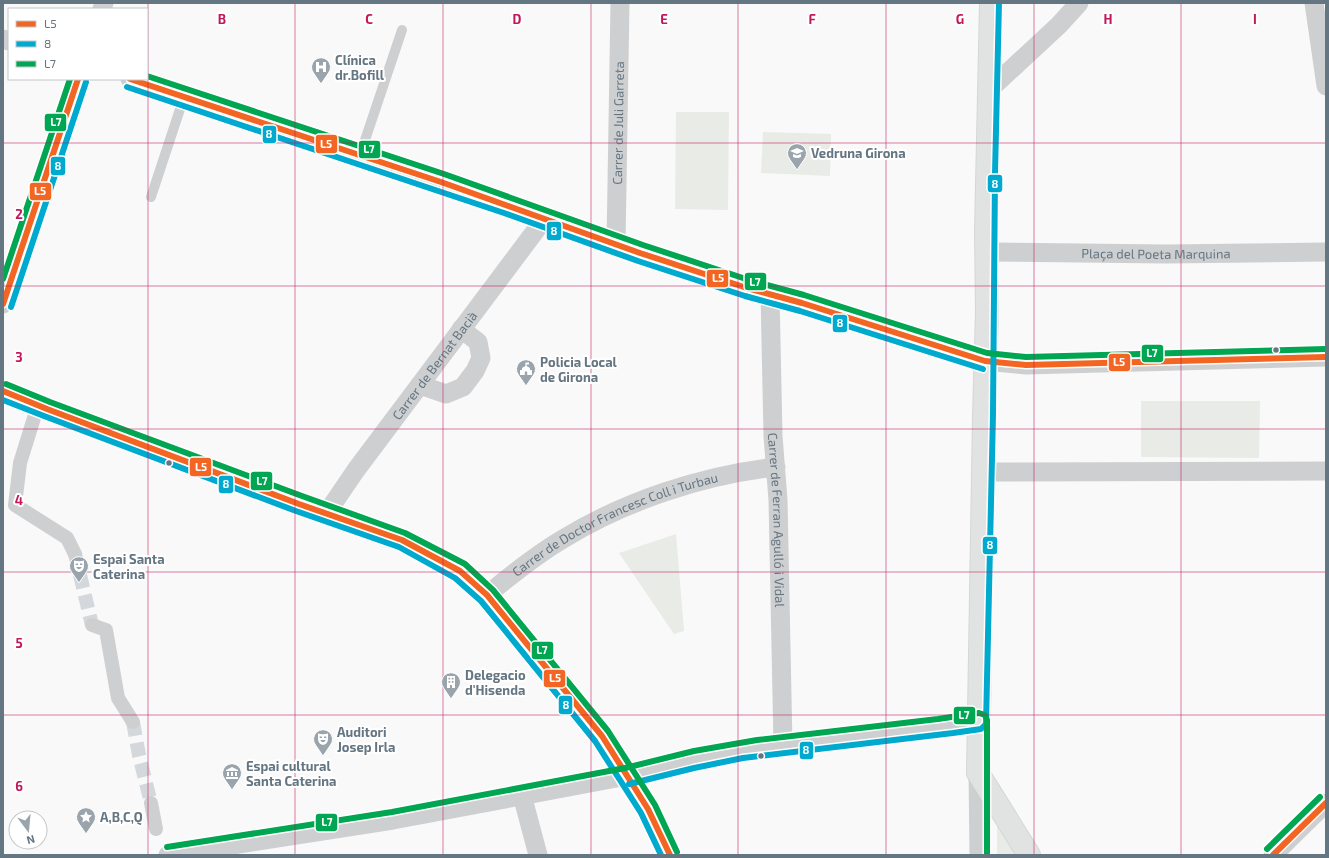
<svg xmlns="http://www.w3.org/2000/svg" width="1329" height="858" font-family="'Exo 2',sans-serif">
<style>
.green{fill:#e8ebe6}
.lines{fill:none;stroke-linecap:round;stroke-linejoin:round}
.pedestrian-tunnel{stroke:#d4d8dc;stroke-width:14;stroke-dasharray:14 7;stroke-linecap:butt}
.secondary-casing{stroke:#d5d6d7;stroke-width:24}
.service{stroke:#cecfd0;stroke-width:10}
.pedestrian{stroke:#cecfd0;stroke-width:14}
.minor{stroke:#cecfd0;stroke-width:19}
.secondary{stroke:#e1e2e2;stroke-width:22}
.bus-1-casing{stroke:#fff;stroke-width:9}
.bus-2-casing{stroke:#fff;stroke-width:9}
.bus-3-casing{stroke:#fff;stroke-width:9}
.bus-1{stroke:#f26522;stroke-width:6}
.bus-2{stroke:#00a9ce;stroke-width:6}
.bus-3{stroke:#00a651;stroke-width:6}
.grid{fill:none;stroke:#c2185b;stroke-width:1;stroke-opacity:0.55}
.bus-dot{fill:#657683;stroke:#fff;stroke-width:1.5}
.labels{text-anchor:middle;stroke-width:4;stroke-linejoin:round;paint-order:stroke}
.poi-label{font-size:13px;font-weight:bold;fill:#657683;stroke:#fff;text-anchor:start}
.street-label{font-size:13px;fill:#657683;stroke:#fff}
.grid-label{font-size:13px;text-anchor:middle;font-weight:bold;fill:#c2185b;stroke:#fff;stroke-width:4;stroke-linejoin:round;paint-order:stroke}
.line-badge{stroke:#fff;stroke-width:1.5}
.badge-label{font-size:11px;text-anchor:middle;font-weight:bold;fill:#fff}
</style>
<rect width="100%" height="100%" fill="#f9f9f9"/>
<g class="green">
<polygon points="676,112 729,112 728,210 675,209"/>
<polygon points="763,132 831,134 830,176 761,173"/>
<polygon points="1141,401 1260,401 1259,458 1141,457"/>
<polygon points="676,534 684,631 674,634 619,553"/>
<polygon points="997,824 1016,855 997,855"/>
</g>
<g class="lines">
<g class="pedestrian-tunnel">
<polyline points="75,554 92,625"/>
<polyline points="133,722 139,755 151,803"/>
</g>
<g class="secondary-casing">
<polyline id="secondary" points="991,3 986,231 987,311 984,417 978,773 1029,855"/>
</g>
<g class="service">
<polyline points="360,155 402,30"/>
<polyline points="151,197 184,97"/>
</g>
<g class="pedestrian">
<polyline points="38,405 20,463 15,505 67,538 75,554"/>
<polyline points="92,625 106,630 118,698 133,722"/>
<polyline points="151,803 156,829"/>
</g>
<g class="minor">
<polyline points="1314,3 1326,86"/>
<polyline points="102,9 104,3"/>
<polyline points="3,39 9,41"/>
<polyline points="130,79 441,182 640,253 747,288 802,303 985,361 1026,365 1326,357"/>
<polyline points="989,90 1059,25 1079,3"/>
<path id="s1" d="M616 244 620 3"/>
<path id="s2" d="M987 252 1166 254 1326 252"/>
<path id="s3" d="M770 294 773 436 778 500 783 745"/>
<polyline points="3,304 78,79"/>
<polyline points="420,385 446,394 463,387 475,371 481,358 478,342 461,329"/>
<polyline points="3,391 47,409 299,504 402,540 460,571 487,595 602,736 648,809 670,855"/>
<polyline points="983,472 1326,471"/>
<path id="s4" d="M326 514 356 470 545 218"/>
<path id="s5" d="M487 595C511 575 536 555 563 539 625 501 703 475 776 467"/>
<polyline points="978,773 979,855"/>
<polyline points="522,795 538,855"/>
<polyline points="168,855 393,820 627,776 696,759 758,748 939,727 979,721"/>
<polyline points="1273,855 1326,803"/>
</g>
<use href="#secondary" class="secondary"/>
<g class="bus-1-casing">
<g id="bus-1">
<polyline points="130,79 441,182 640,253 747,288 802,303 985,361 1026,365 1326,357"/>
<polyline points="3,304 78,79"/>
<polyline points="3,391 47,409 299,504 402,540 460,571 487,595 602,736 648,809 670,855"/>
<polyline points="1273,855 1326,803"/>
</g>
</g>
<g class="bus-2-casing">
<g id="bus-2">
<polyline points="127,87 504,213 638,261 745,296 800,311 983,369"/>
<polyline points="11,307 86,82"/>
<polyline points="3,400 44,416 296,511 399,547 455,578 481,601 595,741 641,813 661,855"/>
<polyline points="629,784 694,768 743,758 953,733 981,729 986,724 993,414 995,173 999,3"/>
</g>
</g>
<g class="bus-3-casing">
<g id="bus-3">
<polyline points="147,76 444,174 643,245 749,280 804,295 987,353 1026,357 1326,349"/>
<polyline points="3,279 70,79"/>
<polyline points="6,384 50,402 302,496 405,533 465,564 493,590 608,731 655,805 677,852"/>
<polyline points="167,847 392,812 625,768 694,751 757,740 938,719 979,713 985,715 987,720 987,855"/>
<polyline points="1267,849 1320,797"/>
</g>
</g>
<use href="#bus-1" class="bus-1"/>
<use href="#bus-2" class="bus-2"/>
<use href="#bus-3" class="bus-3"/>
</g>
<path class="grid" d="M148 3V855M295 3V855M443 3V855M591 3V855M738 3V855M886 3V855M1034 3V855M1181 3V855M3 143H1326M3 286H1326M3 429H1326M3 572H1326M3 715H1326"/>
<defs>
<g id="hospital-pin" transform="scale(1)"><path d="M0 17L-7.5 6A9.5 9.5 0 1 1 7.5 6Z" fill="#99a4ac" stroke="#fff"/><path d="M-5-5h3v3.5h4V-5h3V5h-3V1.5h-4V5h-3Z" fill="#fff"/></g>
<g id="school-pin" transform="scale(1)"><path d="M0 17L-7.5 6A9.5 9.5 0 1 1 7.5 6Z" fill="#99a4ac" stroke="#fff"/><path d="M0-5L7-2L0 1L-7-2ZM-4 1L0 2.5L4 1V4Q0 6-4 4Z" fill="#fff"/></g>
<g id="civic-pin" transform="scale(1)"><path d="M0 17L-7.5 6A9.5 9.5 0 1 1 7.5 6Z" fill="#99a4ac" stroke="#fff"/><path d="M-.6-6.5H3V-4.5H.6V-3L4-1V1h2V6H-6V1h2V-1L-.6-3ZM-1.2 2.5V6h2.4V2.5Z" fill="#fff"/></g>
<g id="theatre-pin" transform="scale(1)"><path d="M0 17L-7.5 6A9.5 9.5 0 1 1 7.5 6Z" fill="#99a4ac" stroke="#fff"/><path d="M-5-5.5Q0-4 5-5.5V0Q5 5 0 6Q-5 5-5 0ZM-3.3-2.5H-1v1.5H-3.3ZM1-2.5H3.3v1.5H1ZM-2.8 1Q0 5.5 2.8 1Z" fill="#fff"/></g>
<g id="building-pin" transform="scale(1)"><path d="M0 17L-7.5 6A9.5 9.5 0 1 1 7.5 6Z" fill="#99a4ac" stroke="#fff"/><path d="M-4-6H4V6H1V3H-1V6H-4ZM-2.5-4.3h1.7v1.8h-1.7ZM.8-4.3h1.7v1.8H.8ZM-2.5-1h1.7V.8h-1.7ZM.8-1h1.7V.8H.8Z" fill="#fff"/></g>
<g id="museum-pin" transform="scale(1)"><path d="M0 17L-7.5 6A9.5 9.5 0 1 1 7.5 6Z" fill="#99a4ac" stroke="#fff"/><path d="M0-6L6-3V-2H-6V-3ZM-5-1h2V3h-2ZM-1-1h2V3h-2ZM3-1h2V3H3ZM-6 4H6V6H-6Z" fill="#fff"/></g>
<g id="sight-pin" transform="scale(1)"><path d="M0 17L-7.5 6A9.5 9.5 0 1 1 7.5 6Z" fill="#99a4ac" stroke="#fff"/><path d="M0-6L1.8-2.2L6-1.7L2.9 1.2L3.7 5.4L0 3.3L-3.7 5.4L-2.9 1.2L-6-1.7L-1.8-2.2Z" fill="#fff"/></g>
</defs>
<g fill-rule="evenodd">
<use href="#hospital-pin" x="321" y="67"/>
<use href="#school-pin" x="797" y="153"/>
<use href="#civic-pin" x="526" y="369"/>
<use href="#theatre-pin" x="79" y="566"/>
<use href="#building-pin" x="451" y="682"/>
<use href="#theatre-pin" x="323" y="739"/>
<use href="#museum-pin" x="232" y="773"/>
<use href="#sight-pin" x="86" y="817"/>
</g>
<g class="bus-dot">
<circle cx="1276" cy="350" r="3.5"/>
<circle cx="169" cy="463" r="3.5"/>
<circle cx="761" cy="756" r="3.5"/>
</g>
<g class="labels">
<g class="poi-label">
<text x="335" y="65">Clínica<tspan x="335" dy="15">dr.Bofill</tspan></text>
<text x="811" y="158">Vedruna Girona</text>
<text x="540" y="367">Policia Local<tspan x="540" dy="15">de Girona</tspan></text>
<text x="93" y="564">Espai Santa<tspan x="93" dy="15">Caterina</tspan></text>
<text x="465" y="680">Delegacio<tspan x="465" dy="15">d'Hisenda</tspan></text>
<text x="337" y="737">Auditori<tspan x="337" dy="15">Josep Irla</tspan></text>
<text x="246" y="771">Espai cultural<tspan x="246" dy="15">Santa Caterina</tspan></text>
<text x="100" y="822">A,B,C,Q</text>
</g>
<g class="street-label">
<text dy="5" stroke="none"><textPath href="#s1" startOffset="121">Carrer de Juli Garreta</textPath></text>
<text dy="5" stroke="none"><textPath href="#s2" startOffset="169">Plaça del Poeta Marquina</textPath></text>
<text dy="5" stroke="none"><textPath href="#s4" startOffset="184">Carrer de Bernat Bacià</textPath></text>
<text dy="5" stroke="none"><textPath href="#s3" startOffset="226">Carrer de Ferran Agulló i Vidal</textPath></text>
<text dy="5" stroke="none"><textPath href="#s5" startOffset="148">Carrer de Doctor Francesc Coll i Turbau</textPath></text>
</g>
</g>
<g class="grid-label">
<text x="222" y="24">B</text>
<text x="369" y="24">C</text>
<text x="517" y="24">D</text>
<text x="664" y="24">E</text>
<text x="812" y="24">F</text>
<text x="960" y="24">G</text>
<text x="1108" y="24">H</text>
<text x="1255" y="24">I</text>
<text x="19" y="219">2</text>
<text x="19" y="362">3</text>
<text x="19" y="505">4</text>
<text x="19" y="648">5</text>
<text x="19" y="791">6</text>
</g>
<g class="line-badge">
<rect x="44" y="113" width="23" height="19" rx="4" fill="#00a651"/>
<rect x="262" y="125" width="15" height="19" rx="4" fill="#00a9ce"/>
<rect x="315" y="134" width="23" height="20" rx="4" fill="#f26522"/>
<rect x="358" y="140" width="23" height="19" rx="4" fill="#00a651"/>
<rect x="50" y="156" width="16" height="20" rx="4" fill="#00a9ce"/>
<rect x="987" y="174" width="16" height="19" rx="4" fill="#00a9ce"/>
<rect x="29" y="182" width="23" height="19" rx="4" fill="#f26522"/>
<rect x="546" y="221" width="16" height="20" rx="4" fill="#00a9ce"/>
<rect x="706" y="269" width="23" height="19" rx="4" fill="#f26522"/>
<rect x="744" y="272" width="23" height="19" rx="4" fill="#00a651"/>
<rect x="832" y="314" width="16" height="19" rx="4" fill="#00a9ce"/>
<rect x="1141" y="344" width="23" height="19" rx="4" fill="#00a651"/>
<rect x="1108" y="353" width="23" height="19" rx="4" fill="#f26522"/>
<rect x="189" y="457" width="23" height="20" rx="4" fill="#f26522"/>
<rect x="250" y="471" width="23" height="20" rx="4" fill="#00a651"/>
<rect x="218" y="475" width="16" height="19" rx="4" fill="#00a9ce"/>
<rect x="982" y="536" width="16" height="19" rx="4" fill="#00a9ce"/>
<rect x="531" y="641" width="23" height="19" rx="4" fill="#00a651"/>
<rect x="543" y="669" width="23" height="19" rx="4" fill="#f26522"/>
<rect x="558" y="695" width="15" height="20" rx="4" fill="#00a9ce"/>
<rect x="953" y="706" width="23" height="19" rx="4" fill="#00a651"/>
<rect x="799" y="741" width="15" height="19" rx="4" fill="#00a9ce"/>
<rect x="315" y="813" width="23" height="19" rx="4" fill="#00a651"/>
</g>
<g class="badge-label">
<text x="56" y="126">L7</text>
<text x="269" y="138">8</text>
<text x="326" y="148">L5</text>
<text x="369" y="153">L7</text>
<text x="58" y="170">8</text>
<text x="995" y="188">8</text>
<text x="40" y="195">L5</text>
<text x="554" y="235">8</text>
<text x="718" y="282">L5</text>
<text x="755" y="286">L7</text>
<text x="840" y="327">8</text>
<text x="1152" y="357">L7</text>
<text x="1119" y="366">L5</text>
<text x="201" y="471">L5</text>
<text x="262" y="485">L7</text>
<text x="226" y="488">8</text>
<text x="990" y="549">8</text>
<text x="542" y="654">L7</text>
<text x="555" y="682">L5</text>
<text x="566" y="709">8</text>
<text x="964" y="719">L7</text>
<text x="806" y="754">8</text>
<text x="327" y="826">L7</text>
</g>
<rect width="1329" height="858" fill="none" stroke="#657683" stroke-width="8"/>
<rect x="8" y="8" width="140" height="72" fill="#ffffff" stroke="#c1c8cd"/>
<rect x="16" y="21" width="20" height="6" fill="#f26522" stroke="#c1c8cd"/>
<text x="44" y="28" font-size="12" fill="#657683">L5</text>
<rect x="16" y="41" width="20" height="6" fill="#00a9ce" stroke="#c1c8cd"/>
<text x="44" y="48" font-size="12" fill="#657683">8</text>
<rect x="16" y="61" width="20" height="6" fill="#00a651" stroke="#c1c8cd"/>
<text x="44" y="68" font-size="12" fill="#657683">L7</text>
<g transform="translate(28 830) rotate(164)"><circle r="19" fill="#ffffff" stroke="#c1c8cd"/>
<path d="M0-3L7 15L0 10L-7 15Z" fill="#99a4ac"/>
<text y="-6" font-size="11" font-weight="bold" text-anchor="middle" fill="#657683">N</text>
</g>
</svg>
